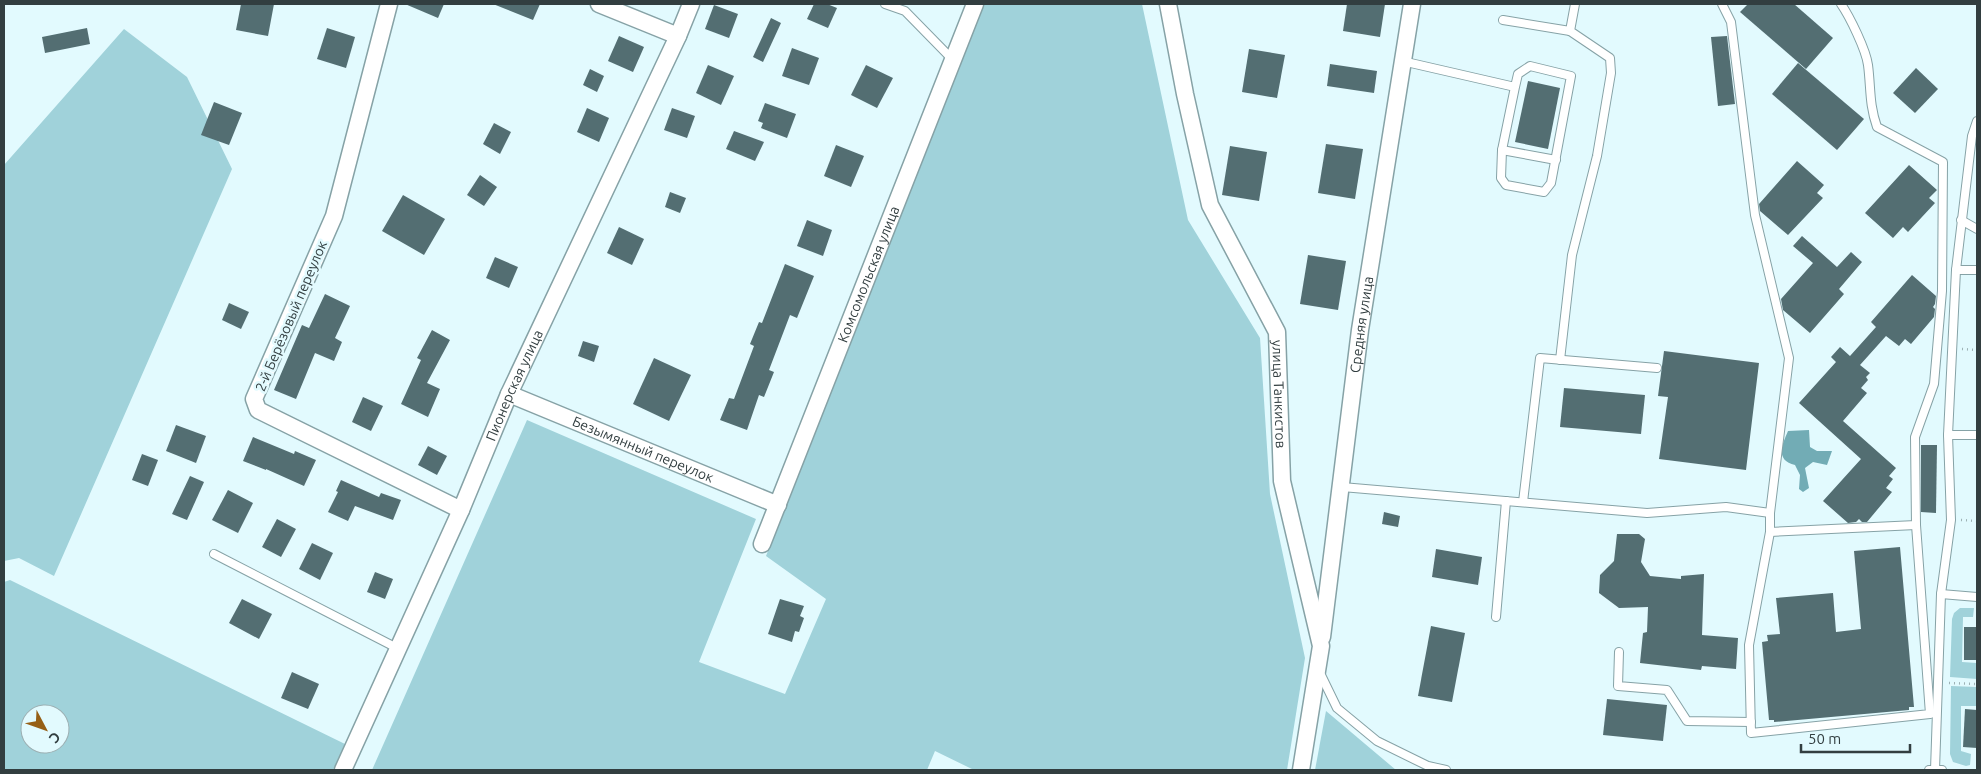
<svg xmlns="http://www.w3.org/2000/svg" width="1981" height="774" font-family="Ubuntu,sans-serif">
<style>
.green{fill:#a0d2da;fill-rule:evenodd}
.water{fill:#72acb5}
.building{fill:#536e72}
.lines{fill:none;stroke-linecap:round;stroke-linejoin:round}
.lane-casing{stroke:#86a2a6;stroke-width:10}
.street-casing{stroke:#86a2a6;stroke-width:19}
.path{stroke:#9db1b4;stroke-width:2.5;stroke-dasharray:1 4;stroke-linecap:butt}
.lane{stroke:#fff;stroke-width:8}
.street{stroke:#fff;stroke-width:16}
.labels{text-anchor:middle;stroke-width:5;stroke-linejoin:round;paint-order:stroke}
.street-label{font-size:14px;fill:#323e40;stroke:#e2fafe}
</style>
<rect width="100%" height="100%" fill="#e2fafe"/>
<g class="green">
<polygon points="981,4 1142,4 1188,220 1260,338 1270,494 1305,658 1287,770 974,770 935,751 927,770 372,770 527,420 756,519 699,662 785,694 826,599 766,556"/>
<polygon points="124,29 187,77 232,169 54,576 19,558 4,561 4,165"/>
<path d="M10 580 345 744 333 770H4V582ZM30 714H60V744H30Z"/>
<polygon points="1960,608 1974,608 1973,617 1963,617 1962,662 1977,663 1977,679 1950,677 1952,619 1954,613"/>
<polygon points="1951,686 1977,687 1977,706 1961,706 1961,751 1971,754 1970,765 1966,766 1953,762 1950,754"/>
<polygon points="1326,711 1396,770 1315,770"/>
</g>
<path class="water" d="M1809 430 1810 447 1817 451H1832L1827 465 1813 462 1805 468 1809 488 1803 492 1799 489 1800 475 1795 465C1775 460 1782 445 1788 431Z"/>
<g class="building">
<polygon points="241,4 274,4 268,36 236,30"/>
<polygon points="405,4 444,4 438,18"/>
<polygon points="493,4 540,4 533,20"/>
<polygon points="814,4 827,4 837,8 828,28 807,19"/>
<polygon points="1347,4 1385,4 1380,37 1343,31"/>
<polygon points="1748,4 1794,4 1833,38 1806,69 1740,12"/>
<polygon points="714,5 738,14 729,38 705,29"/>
<polygon points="771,18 781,23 763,62 753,57"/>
<polygon points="87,28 90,44 45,53 42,37"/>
<polygon points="327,28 355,37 346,68 317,59"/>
<polygon points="619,36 644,47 633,72 608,61"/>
<polygon points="1727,36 1735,104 1718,106 1711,37"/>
<polygon points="792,48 819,58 809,85 782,76"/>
<polygon points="1249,49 1285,55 1277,98 1242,92"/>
<polygon points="1798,63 1864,119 1837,150 1772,94"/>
<polygon points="1330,64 1377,71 1374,93 1327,86"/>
<polygon points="708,65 734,76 721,105 696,93"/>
<polygon points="866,65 893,78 877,108 851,95"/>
<polygon points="1916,68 1938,89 1915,113 1893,93"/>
<polygon points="590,69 604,76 597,92 583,85"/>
<polygon points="1528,81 1560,88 1548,149 1515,142"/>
<polygon points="214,102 242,113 229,145 201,135"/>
<polygon points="765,103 796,114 787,138 761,128 763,123 758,121"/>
<polygon points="587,108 609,118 599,142 577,132"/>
<polygon points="672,108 695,116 687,138 664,130"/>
<polygon points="494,123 511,132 500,154 483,144"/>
<polygon points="734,131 764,142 755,161 726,149"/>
<polygon points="1326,144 1363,149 1355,199 1318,193"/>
<polygon points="836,145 864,156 851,187 824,176"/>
<polygon points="1230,146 1267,152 1259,201 1222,195"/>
<polygon points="1797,161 1824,185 1817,193 1823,198 1788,235 1760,211 1759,204"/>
<polygon points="1909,165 1937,190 1929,198 1935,203 1908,232 1903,227 1893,238 1865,213"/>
<polygon points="480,175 497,187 484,206 467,195"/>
<polygon points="670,192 686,198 680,213 665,207"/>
<polygon points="403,195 445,219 424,255 382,231"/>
<polygon points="807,220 832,230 823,256 797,246"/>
<polygon points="619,227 644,239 632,265 607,253"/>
<polygon points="1802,236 1837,267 1851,252 1862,262 1839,289 1844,294 1810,333 1783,310 1781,299 1813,263 1793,246"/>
<polygon points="1308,255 1346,261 1338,310 1300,304"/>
<polygon points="495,257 518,267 509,288 486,278"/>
<polygon points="785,264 814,276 797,318 790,315 769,370 774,372 764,397 759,395 747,430 720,420 729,398 734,399 754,346 750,344 759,322 762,323"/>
<polygon points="1912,275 1936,296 1935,304 1933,307 1935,309 1934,317 1911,344 1905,339 1899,346 1886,336 1860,365 1870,373 1866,377 1868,380 1861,388 1867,393 1843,421 1896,468 1889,476 1893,479 1886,488 1892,492 1867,522 1862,522 1859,519 1856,522 1848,523 1823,501 1861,459 1799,403 1836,362 1831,357 1840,347 1850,356 1876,327 1871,322"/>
<polygon points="325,294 350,306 335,338 342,342 334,361 315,353 296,399 274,390 302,325 309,328"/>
<polygon points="229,303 249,312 241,329 222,320"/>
<polygon points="432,330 450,340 427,383 440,389 428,417 401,404 421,360 417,358"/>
<polygon points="583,341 599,346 594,362 578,356"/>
<polygon points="1664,351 1759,363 1746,470 1659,459 1668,397 1658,396"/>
<polygon points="654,358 691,375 669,421 633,404"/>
<polygon points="1564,388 1645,395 1641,434 1560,427"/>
<polygon points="363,397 383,406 371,431 352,422"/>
<polygon points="176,425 206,436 196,463 166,451"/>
<polygon points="253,437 294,454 295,451 316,460 304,486 266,469 266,470 243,461"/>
<polygon points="1921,445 1937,445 1936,513 1921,512"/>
<polygon points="428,446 447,456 437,475 418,465"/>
<polygon points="142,454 158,460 148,486 132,480"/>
<polygon points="190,476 204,482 187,520 172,514"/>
<polygon points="341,480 379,497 381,493 401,500 393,520 355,506 348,521 328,512 338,492 336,491"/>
<polygon points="228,490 253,503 238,533 212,520"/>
<polygon points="1384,512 1400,516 1398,527 1382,524"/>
<polygon points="277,519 296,529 281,557 262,547"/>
<polygon points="1617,534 1639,534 1645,539 1641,562 1650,576 1681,579 1681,576 1704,574 1702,635 1738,638 1736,669 1702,666 1701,670 1640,663 1643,633 1647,632 1648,607 1619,608 1599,593 1600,575 1614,561"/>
<polygon points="312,543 333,553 320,580 299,569"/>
<polygon points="1900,547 1914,707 1909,707 1909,710 1774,722 1774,720 1769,720 1762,642 1768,641 1767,635 1780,634 1776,598 1833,593 1836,632 1861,629 1854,551"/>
<polygon points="1436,549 1482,557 1478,585 1432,577"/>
<polygon points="375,572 393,579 385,599 367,592"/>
<polygon points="242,599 272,614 259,639 229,623"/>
<polygon points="780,599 804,606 800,616 804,618 799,632 795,631 792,642 768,634"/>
<polygon points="1431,626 1465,633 1452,702 1418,696"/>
<rect x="1964" y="627" width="13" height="33"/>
<polygon points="292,672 319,684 308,709 281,698"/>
<polygon points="1607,699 1667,705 1663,741 1603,735"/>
<polygon points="1965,709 1977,710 1977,748 1963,747"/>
</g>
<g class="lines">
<g class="lane-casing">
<g id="lane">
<polyline points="885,4 905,11 953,60"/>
<path d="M1722 4 1731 22 1755 215 1789 358 1770 513V532L1916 525 1915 437 1934 384 1942 291 1943 162 1877 127C1869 104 1871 88 1868 65 1866 50 1850 17 1841 4"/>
<polyline points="1503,20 1570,31"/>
<polyline points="1402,61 1515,87 1502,150 1501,178 1506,185 1544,192 1551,183 1571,76 1530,66 1518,74 1515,87"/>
<polyline points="1502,150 1556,160"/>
<polyline points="1961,220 1977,229"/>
<polyline points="1956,270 1977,270"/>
<polyline points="1560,360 1572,255 1597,156 1611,73 1610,58 1570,31 1575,4"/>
<polyline points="1948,435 1977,435"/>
<polyline points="1342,487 1647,513 1726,507 1770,513"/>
<polyline points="1523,502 1540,358 1657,368"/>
<polyline points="1770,532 1749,645 1751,733 1930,714 1916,525"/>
<polyline points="214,554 397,648"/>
<polyline points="1941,594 1977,597"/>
<polyline points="1496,617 1506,501"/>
<polyline points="1619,652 1618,686 1667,690 1687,721 1751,722"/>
<polyline points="1320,673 1337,708 1377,741 1428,766 1446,770"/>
<polyline points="1929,770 1942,770"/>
<polyline points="1935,770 1941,594 1951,520 1948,435 1956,270 1972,136 1977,121"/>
</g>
</g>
<g class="street-casing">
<g id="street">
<polyline points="389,4 334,216 254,399 258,410 461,510"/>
<polyline points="599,4 678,36"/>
<path id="s1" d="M1168 4 1185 94 1210 205 1277 332 1282 481 1321 646 1301 770"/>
<path id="s2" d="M509 394 778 505"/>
<path id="s3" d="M762 544 975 4"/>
<path id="s4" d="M1322 637 1360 330 1412 4"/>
<path id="s5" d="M343 770 461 510 509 394 678 36 691 4"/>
</g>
</g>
<g class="path">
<polyline points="1962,349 1977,350"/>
<polyline points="1961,520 1977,521"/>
<polyline points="1949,683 1977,684"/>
</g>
<use href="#lane" class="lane"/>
<use href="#street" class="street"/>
</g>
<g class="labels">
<g class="street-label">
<text dy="5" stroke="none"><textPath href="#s3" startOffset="290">Комсомольская улица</textPath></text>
<text transform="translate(291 316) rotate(-67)" y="5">2-й Берёзовый переулок</text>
<text dy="5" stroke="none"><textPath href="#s4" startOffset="315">Средняя улица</textPath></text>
<text dy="5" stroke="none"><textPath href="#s5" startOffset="421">Пионерская улица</textPath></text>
<text dy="5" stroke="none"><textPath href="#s1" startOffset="411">улица Танкистов</textPath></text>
<text dy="5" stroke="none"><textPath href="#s2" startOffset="145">Безымянный переулок</textPath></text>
</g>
</g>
<rect width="1981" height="774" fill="none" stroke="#323e40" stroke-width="10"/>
<g transform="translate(45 729) rotate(131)"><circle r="24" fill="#e2fafe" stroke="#9cafb2"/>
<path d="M0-4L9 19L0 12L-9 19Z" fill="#955f16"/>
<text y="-8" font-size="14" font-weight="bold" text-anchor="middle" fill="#323e40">С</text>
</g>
<path d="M1801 744v8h109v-8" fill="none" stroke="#323e40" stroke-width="2.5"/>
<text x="1808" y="744" font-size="15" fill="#323e40" stroke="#e2fafe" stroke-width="4" paint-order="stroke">50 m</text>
</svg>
